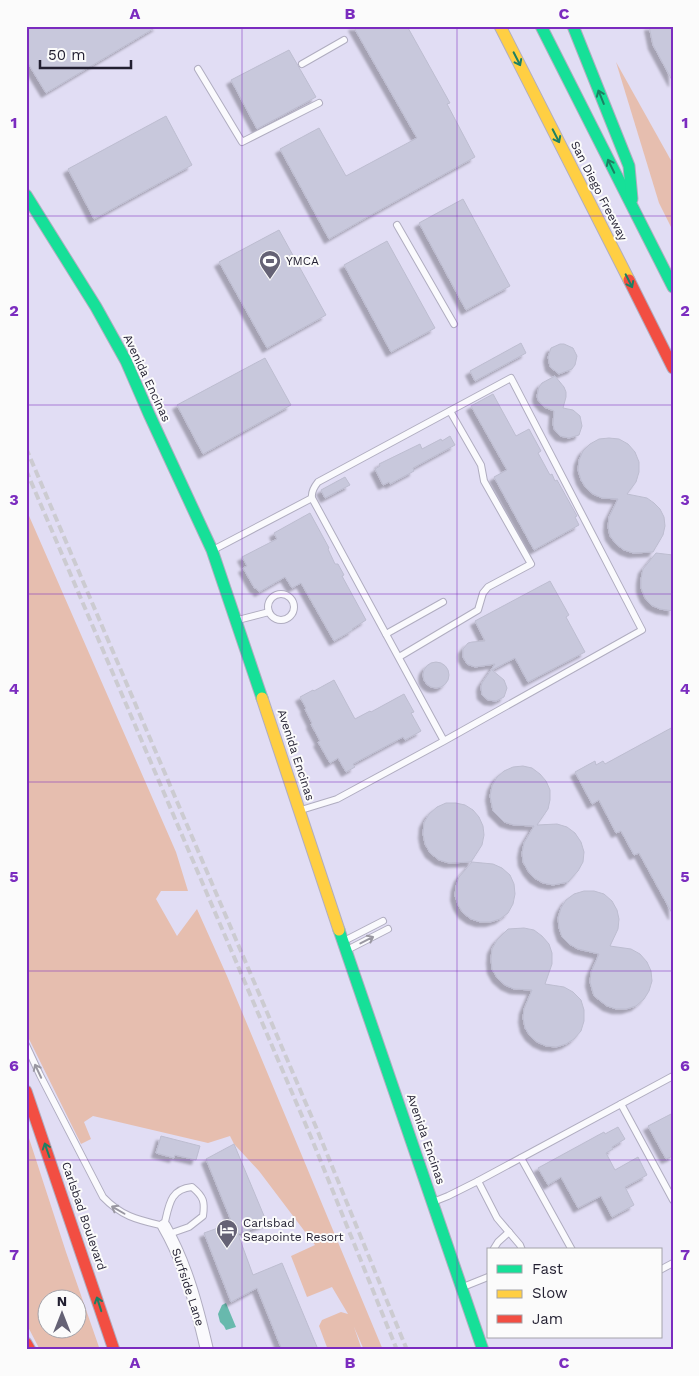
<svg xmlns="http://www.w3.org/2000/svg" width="699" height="1376" font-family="'Work Sans',sans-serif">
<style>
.green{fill:#e6beaf;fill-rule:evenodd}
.water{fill:#68b9ad}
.building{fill:#c8c8dc;stroke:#bdbdd0;filter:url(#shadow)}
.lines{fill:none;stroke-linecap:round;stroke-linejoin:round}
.lane-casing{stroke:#b0adc0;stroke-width:8}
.street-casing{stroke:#b0adc0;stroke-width:14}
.fast-casing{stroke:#b0adc0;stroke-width:13}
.slow-casing{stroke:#b0adc0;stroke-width:13}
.jam-casing{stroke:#b0adc0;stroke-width:13}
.lane{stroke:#fafafd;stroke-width:6}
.street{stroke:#fafafd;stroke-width:12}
.fast{stroke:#16e098;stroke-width:11}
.slow{stroke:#ffcf43;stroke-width:11}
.jam{stroke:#f24e42;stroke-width:11}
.rail{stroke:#cccbd1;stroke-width:4;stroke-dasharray:8 4;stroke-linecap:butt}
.oneway{stroke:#1c8064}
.oneway2{stroke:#9997a1}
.grid{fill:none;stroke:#7b2cbf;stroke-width:1;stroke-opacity:0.55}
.labels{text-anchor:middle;stroke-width:4;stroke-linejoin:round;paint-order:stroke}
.street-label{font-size:12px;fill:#221f31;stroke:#fbfbfb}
.poi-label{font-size:12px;fill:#221f31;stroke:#fbfbfb;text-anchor:start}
.neatline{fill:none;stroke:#7b2cbf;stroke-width:2}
.grid-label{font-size:16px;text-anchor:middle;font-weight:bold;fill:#7b2cbf}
</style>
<defs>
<filter id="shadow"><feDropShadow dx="-4.5" dy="4.5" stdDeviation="1" flood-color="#0004"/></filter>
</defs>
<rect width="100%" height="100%" fill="#e1ddf4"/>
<g class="green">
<polygon points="616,62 673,164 673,231 659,203"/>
<polygon points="26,509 176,852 188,891 161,891 156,899 177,936 197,909 227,976 383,1350 364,1350 354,1327 362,1350 328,1350 319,1326 322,1320 341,1312 348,1314 332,1287 307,1297 291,1256 315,1245 259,1171 234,1144 230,1136 208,1143 93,1116 84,1122 91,1139 81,1144 26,1033"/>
<path d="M26 1129 66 1252 100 1350H40L26 1323ZM48 1298H78V1328H48Z"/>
</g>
<polygon class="water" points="226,1303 236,1327 226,1330 224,1326 220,1322 218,1314 222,1305"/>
<g class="building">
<polygon points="26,26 158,26 46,93 26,60"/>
<polygon points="353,26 407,26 450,103 447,104 475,157 369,216 329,239 280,149 319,128 346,176 417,138"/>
<polygon points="649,26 673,26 673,82 653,45"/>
<polygon points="289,50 316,97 257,129 231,80"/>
<polygon points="166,116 192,165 94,219 68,169"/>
<polygon points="463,199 510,286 466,310 419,223"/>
<polygon points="279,230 326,315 267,348 219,262"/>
<polygon points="387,241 435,328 391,352 344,265"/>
<polygon points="521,343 526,353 475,381 470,371"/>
<polygon points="560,344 564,344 573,348 577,356 575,365 572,369 559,374 550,367 548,357 551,348"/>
<polygon points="265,358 291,405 203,454 177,405"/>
<polygon points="555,376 564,387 566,392 566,397 563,408 573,410 580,416 582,426 579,435 569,438 560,436 554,429 553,424 554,411 544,407 538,400 537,396 539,387 542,383"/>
<polygon points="493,394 516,436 529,429 541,451 538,453 550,475 552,474 555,481 557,480 577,516 575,517 579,525 534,550 494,477 507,470 471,406"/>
<polygon points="450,436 455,445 413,468 414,471 390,484 389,482 383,485 375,469 380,466 379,464 420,444 422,449 441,439 442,441"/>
<polygon points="609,438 619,439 628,444 635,452 639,462 639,472 636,482 627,494 647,498 654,503 660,509 664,517 665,526 663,535 653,552 633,553 624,550 616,544 610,536 608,527 609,517 618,499 602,498 593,494 586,488 581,480 578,470 579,460 583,451 590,444 599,439"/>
<polygon points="345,477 350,485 325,498 321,490"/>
<polygon points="310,513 329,548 328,549 335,564 338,564 344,575 342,576 366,620 352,629 353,630 334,641 301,583 292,588 285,577 259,592 256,588 255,589 243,568 247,566 242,557 277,539 274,533"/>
<polygon points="656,553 673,555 673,611 660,609 651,605 645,598 641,588 641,579 643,569"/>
<polygon points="550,581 569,615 566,617 585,652 528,682 515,658 492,670 504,680 507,688 504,697 496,701 488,700 482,695 481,687 482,683 495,664 475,667 467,664 463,657 463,649 468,643 472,642 485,641 475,621"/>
<circle cx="436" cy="675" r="13"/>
<polygon points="334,680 355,719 370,711 371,712 404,694 414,712 411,713 421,731 405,740 403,737 353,764 355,767 346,772 338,758 330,763 318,742 320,741 311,724 312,723 305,709 306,708 300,697 313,690 314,691"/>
<polygon points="673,727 673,915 639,853 634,855 621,831 616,833 599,800 592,804 575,772 595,761 596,765 603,761 605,764"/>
<polygon points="523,766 532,768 540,774 546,781 550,790 550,800 548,809 537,825 557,824 567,827 575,833 581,842 584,852 583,862 578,871 568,882 553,885 543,883 534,878 528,871 523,862 522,853 524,843 534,826 514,825 504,822 493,811 490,796 492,786 497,777 504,771 513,767"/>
<polygon points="446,803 456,803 465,805 473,810 479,817 483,826 484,835 482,845 471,862 449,863 439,860 430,853 425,844 423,834 424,823 429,814 437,807"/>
<polygon points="472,862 493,864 502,868 510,875 514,884 515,894 513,904 508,913 500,919 490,922 480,922 471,919 463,913 458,905 455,896 456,886 459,877"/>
<polygon points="584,891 594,891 604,894 612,901 617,910 619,919 618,929 610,946 631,949 640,954 647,962 651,971 652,981 649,991 644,999 636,1006 626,1009 616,1009 607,1006 594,996 590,982 591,972 599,954 578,949 569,944 562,937 559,928 558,918 561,908 566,900 574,894"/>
<polygon points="524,928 534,930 542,936 549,944 552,953 552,964 545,984 564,987 573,992 581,1000 584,1010 584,1021 581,1031 574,1039 566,1044 556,1047 546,1046 537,1042 530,1036 525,1028 523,1018 524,1009 532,990 514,989 505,985 497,978 492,969 491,959 492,949 497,940 508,929"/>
<polygon points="673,1113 673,1156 666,1159 648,1126"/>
<polygon points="618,1127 625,1139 612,1147 613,1149 606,1153 615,1170 638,1157 647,1175 625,1187 634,1205 612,1217 601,1196 578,1208 561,1177 548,1185 538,1168 604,1132 605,1134"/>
<polygon points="161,1136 200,1146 196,1160 175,1155 174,1158 156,1153"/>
<polygon points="234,1144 267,1223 238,1234 253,1275 282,1263 317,1347 311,1350 282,1350 257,1288 231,1302 204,1233 232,1223 206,1159"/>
</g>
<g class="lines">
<g class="lane-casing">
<g id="lane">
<polyline points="302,64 344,40"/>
<polyline points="198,69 242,142 319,103"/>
<polyline points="397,225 454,324"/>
<polyline points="213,550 312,498"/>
<circle cx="281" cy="607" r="13"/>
<polyline points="238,620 269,612"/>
<polyline points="386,634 443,602"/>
<polyline points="399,657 478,610 483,593 488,587 531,564 484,481 481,465 450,411"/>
<path d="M301 810 337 799 444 741 642 630 511 378 318 482C314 487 311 492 312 498L444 741"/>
<polyline points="344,941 383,921"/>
<polyline points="347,950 388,929"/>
<path d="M26 1045 40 1075 103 1197C122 1217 139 1220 164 1226 169 1207 169 1189 192 1187 204 1197 205 1202 203 1216L189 1227 169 1234"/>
<polyline points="621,1104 673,1200"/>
<polyline points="521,1158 572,1250"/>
<polyline points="478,1181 673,1076"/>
<polyline points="433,1202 448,1196 478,1181 497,1218 520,1245 522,1250"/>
<polyline points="493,1250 498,1242 509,1232"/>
<polyline points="660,1270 673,1263"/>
<polyline points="463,1287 488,1277"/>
</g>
</g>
<g class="street-casing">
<path id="street" d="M164 1226C186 1264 197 1307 207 1350"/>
</g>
<g class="fast-casing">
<g id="fast">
<polyline points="541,26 673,287"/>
<polyline points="573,26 629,166 632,199"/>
<polyline points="26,195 96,307 126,361 149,414 212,550 262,698"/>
<polyline points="339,930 483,1350"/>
</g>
</g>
<g class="slow-casing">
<g id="slow">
<polyline points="500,26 629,280"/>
<polyline points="262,698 339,930"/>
</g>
</g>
<g class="jam-casing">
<g id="jam">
<polyline points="629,280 673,368"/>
<polyline points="26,1091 114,1350"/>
<polyline points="26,1343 30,1350"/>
</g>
</g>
<use href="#lane" class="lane"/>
<use href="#street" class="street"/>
<use href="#fast" class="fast"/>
<use href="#slow" class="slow"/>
<use href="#jam" class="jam"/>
<g class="rail">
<polyline points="26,448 316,1127 407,1350"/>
<polyline points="26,470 311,1137 397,1350"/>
</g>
</g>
<defs><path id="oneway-shaft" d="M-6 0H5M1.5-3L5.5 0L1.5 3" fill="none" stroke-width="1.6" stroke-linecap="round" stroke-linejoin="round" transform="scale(1.25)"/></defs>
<g class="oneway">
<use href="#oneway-shaft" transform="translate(517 59) rotate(63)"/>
<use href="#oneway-shaft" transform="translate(601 97) rotate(-112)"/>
<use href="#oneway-shaft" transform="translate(556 136) rotate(63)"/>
<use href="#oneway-shaft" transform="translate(611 166) rotate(-116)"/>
<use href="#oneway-shaft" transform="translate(629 281) rotate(63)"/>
<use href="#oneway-shaft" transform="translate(47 1150) rotate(-109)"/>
<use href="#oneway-shaft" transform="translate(99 1304) rotate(-108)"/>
</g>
<g class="oneway2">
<use href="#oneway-shaft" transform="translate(367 940) rotate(-27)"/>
<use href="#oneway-shaft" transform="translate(38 1071) rotate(-115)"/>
<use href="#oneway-shaft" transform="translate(118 1210) rotate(-150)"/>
</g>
<path class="grid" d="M242 26V1350M457 26V1350M26 216H673M26 405H673M26 594H673M26 782H673M26 971H673M26 1160H673"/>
<defs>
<g id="stadium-pin" transform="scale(1.125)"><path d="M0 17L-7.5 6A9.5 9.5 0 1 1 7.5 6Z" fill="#656275" stroke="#fbfbfb"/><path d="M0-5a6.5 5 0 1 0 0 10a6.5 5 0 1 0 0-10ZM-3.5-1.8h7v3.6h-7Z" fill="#fff"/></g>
<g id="hotel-pin" transform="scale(1.125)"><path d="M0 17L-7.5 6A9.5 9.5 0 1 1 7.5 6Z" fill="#656275" stroke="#fbfbfb"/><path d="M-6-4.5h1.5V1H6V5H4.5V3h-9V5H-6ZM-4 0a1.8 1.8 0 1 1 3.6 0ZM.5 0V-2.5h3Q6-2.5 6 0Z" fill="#fff"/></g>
</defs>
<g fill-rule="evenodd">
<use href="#stadium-pin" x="270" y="261"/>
<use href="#hotel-pin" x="227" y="1230"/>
</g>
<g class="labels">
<g class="street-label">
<text transform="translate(599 191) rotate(63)" y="4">San Diego Freeway</text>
<text transform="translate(147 378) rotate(65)" y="4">Avenida Encinas</text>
<text transform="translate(296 755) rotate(72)" y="4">Avenida Encinas</text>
<text transform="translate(426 1139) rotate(71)" y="4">Avenida Encinas</text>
<text transform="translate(84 1216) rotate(71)" y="4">Carlsbad Boulevard</text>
<text transform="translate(188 1287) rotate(72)" y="4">Surfside Lane</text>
</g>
<g class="poi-label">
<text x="286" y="265">YMCA</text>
<text x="243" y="1227">Carlsbad<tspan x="243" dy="14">Seapointe Resort</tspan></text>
</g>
</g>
<rect width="699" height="1376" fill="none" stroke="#fbfbfb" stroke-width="55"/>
<rect x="487" y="1248" width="175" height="90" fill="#fbfbfb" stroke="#a4a3aa"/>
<rect x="497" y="1265" width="25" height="8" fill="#16e098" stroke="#a4a3aa"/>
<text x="532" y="1274" font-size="15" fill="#221f31">Fast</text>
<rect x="497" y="1290" width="25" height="8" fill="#ffcf43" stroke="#a4a3aa"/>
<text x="532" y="1298" font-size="15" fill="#221f31">Slow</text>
<rect x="497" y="1315" width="25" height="8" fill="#f24e42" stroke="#a4a3aa"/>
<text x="532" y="1324" font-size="15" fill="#221f31">Jam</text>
<g transform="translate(62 1314)"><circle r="24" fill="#fbfbfb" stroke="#a4a3aa"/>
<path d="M0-4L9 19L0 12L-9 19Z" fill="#656275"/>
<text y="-8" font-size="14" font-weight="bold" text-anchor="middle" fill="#221f31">N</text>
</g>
<path d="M40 60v8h91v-8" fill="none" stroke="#221f31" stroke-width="2.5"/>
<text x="48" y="60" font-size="15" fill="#221f31" stroke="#fbfbfb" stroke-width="4" paint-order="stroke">50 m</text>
<rect x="28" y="28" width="644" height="1320" class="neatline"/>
<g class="grid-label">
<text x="135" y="19">A</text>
<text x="350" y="19">B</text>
<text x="564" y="19">C</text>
<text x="14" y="128">1</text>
<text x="685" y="128">1</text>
<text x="14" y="316">2</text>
<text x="685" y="316">2</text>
<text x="14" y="505">3</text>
<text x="685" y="505">3</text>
<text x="14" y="694">4</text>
<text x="685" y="694">4</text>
<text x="14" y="882">5</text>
<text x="685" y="882">5</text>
<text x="14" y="1071">6</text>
<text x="685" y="1071">6</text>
<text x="14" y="1260">7</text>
<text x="685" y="1260">7</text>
<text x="135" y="1368">A</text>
<text x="350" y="1368">B</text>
<text x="564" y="1368">C</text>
</g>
</svg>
